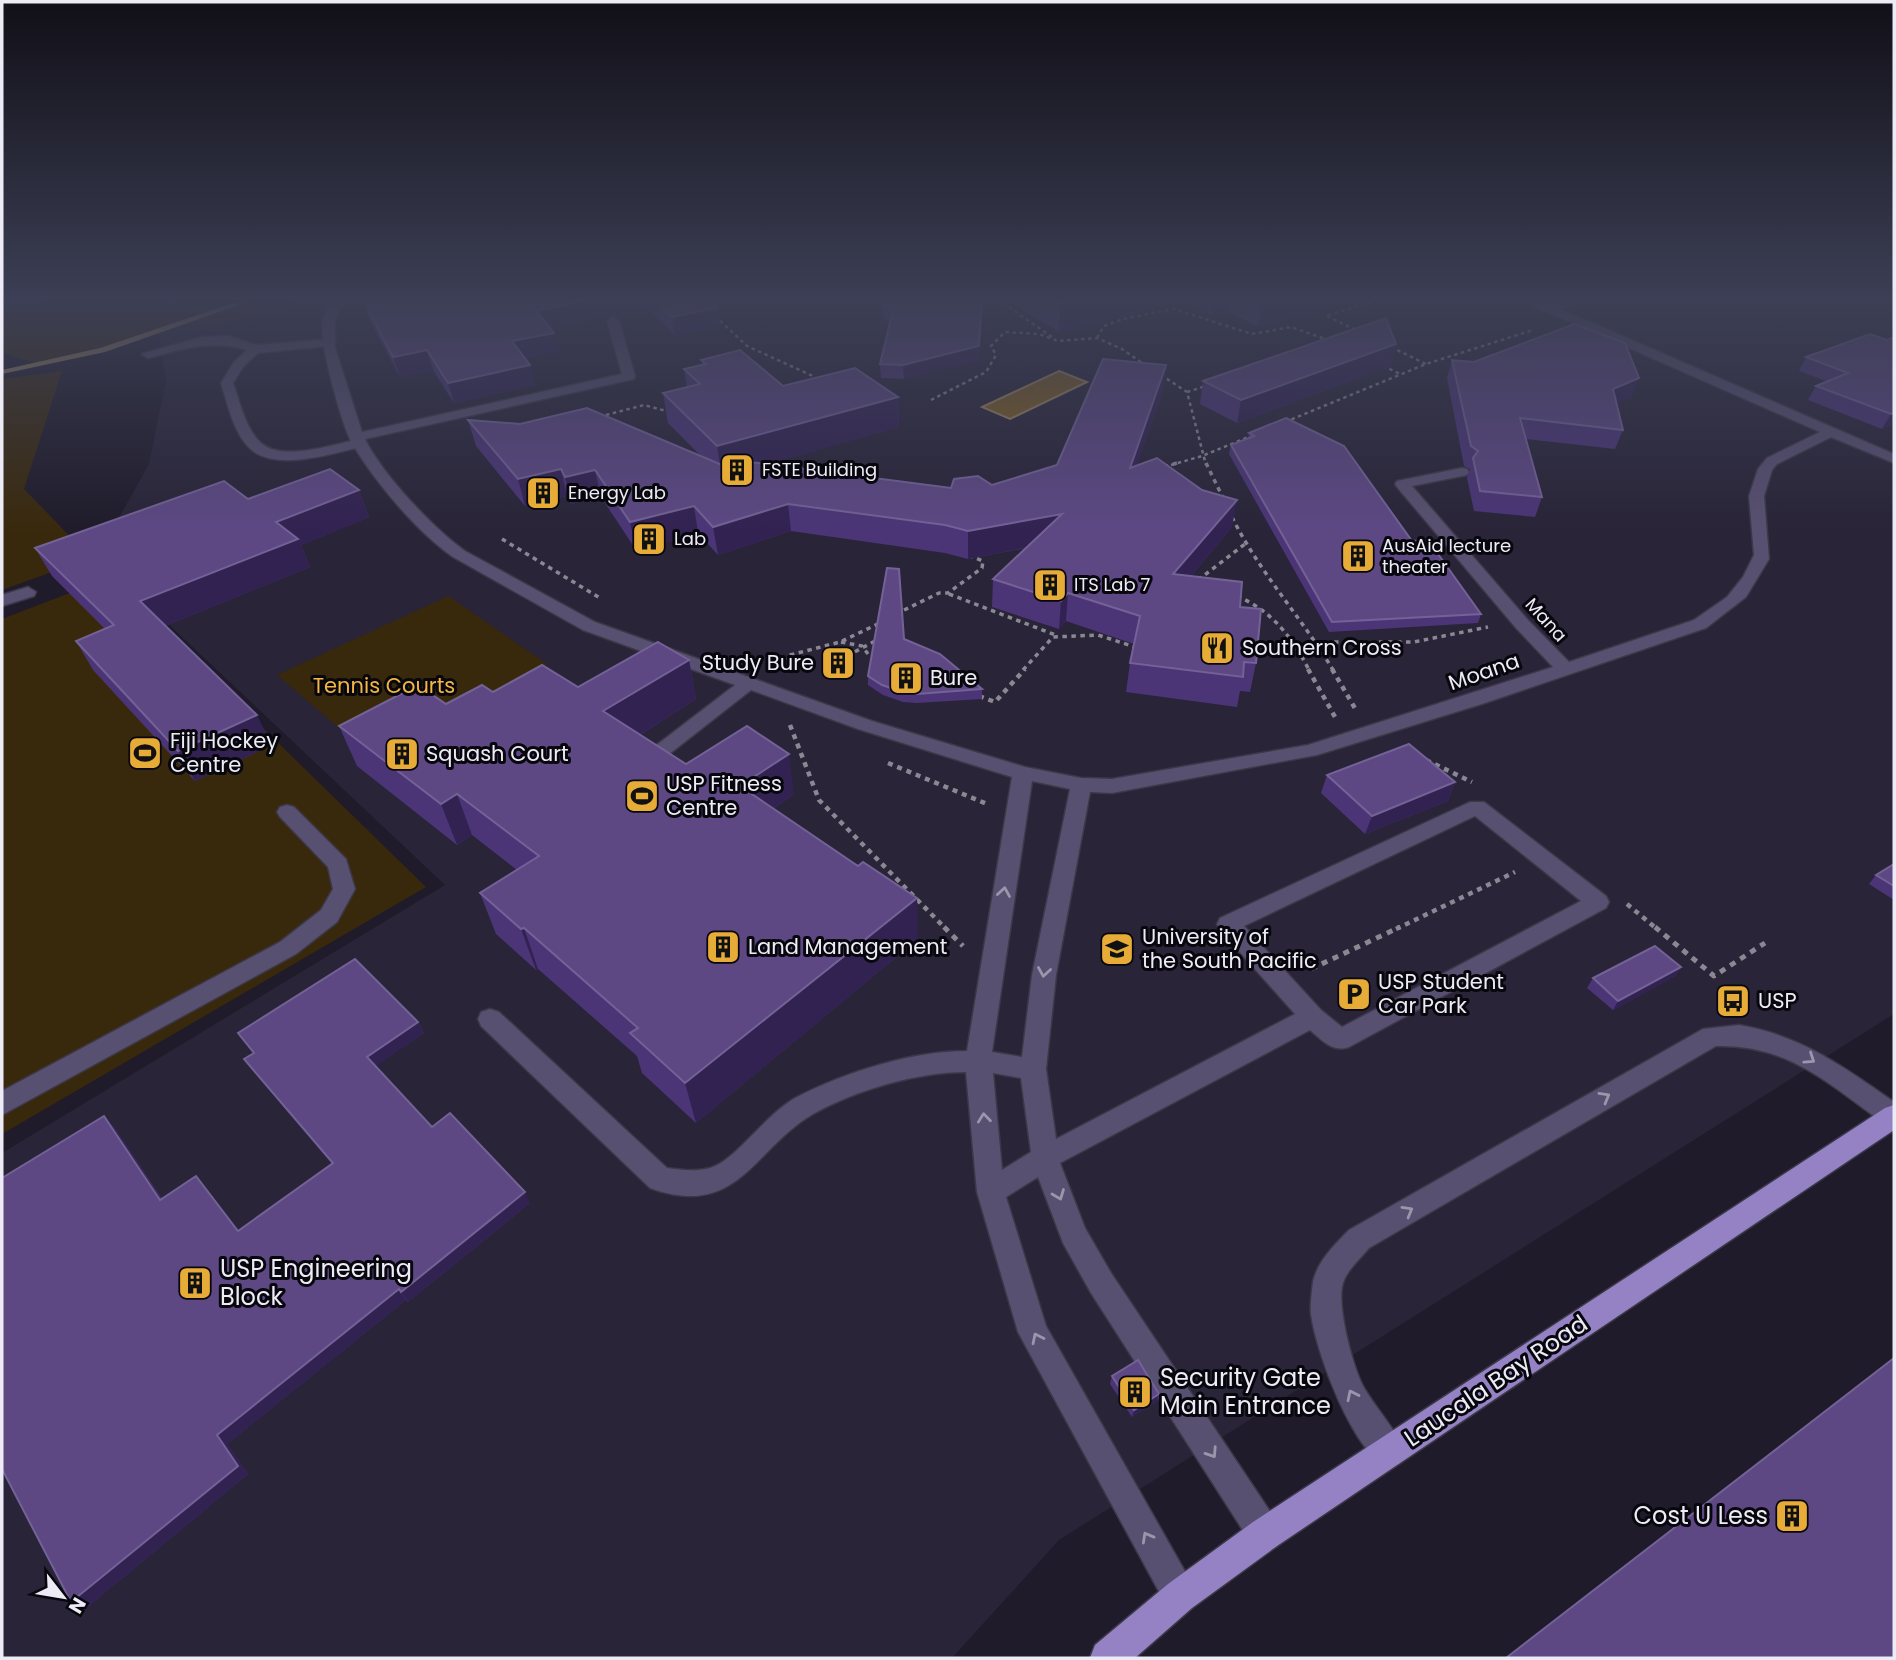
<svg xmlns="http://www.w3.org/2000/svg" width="1896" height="1660" font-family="Poppins,sans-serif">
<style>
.built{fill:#292438}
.green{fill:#39290c}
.water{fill:#83601d;stroke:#a38a5e;stroke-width:2}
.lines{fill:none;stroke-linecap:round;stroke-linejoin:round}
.stream{fill:#a38a5e;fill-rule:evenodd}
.lane-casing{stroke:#3c3847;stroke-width:3}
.street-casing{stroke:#3c3847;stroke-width:3}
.primary-casing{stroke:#3c3847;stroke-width:3}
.path-far3{stroke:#8b8894;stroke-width:2.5;stroke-dasharray:3.5 3.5;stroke-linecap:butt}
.path-far2{stroke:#8b8894;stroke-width:3.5;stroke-dasharray:4.5 4.5;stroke-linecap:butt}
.path-far1{stroke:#8b8894;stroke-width:4.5;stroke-dasharray:5 5;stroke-linecap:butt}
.path{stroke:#8b8894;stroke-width:5;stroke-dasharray:6 6;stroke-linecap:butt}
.lane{fill:#585070;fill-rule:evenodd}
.street{fill:#585070;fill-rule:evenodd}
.primary{fill:#9482c5;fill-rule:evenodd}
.wall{fill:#4b3577}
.shaded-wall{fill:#322252}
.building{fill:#5d4884;stroke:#736296;stroke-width:2}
.oneway{stroke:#9b96ac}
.labels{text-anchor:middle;stroke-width:6;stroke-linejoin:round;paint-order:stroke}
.far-poi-label{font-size:18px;fill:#edebf6;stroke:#08070d;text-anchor:start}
.far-street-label{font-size:18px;fill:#edebf6;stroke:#08070d}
.poi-label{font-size:21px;fill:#edebf6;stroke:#08070d;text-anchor:start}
.street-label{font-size:21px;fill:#edebf6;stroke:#08070d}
.park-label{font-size:21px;fill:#f3b641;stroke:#08070d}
.near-poi-label{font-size:24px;fill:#edebf6;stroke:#08070d;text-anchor:start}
.near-street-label{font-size:24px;fill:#edebf6;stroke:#08070d}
</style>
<rect width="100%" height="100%" fill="#1f1b2a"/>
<polygon class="built" points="160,300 1894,300 1894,1014 1059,1540 952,1658 2,1658 2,1153 445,885 97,557 149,464 166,381 158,329"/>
<g class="green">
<polygon points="52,300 174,300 161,306 154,301 149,312 168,309 182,300 294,300 283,313 226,322 170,328 75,358 41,365 2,352 2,311 13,306 28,308"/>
<polygon points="62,371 24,489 91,558 2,590 2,379"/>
<polygon points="109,578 426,887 2,1134 2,619"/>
<polygon points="448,596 547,664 372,756 277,675"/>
</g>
<polygon class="water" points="1059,371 1087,382 1010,419 982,407"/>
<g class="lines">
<polygon class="stream" points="242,300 253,300 105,352 2,374 2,370 100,348"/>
<g class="lane-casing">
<g id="lane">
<path d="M333 300H345L335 320V348L362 432 622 374 607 321 613 317 619 321 635 376 634 379 365 439C382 474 433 528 465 551L595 622 872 721 1025 767 1081 778 1112 779 1308 745 1553 667 1516 628 1397 487 1395 484 1397 481 1462 468 1467 469 1469 472 1467 475 1412 486 1528 620 1569 662 1694 620 1727 597 1743 577 1754 555 1749 496 1758 469 1767 458 1820 432 1547 312 1540 311 1524 300C1533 300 1544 305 1553 304 1567 303 1580 300 1594 300L1560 309 1894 454V463L1831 437 1777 464 1772 470 1764 496 1769 559 1746 597 1706 628 1485 703 1317 755 1112 793 1090 792 1056 975 1046 1069 1056 1139 1295 1014 1220 930 1217 924 1220 918 1470 802H1484L1606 896 1609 902 1606 908 1349 1047C1332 1053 1322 1040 1310 1030L1060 1163 1085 1228 1111 1273 1277 1522 1282 1534 1277 1546 1265 1551 1253 1546 1091 1293 1063 1243 1038 1177 1006 1197 1046 1326 1192 1584 1197 1596 1192 1608 1180 1613 1168 1608 1018 1332 977 1192 966 1072C917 1072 856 1090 813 1114 753 1149 738 1220 650 1188L481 1026 478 1019 481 1012 490 1009 499 1012 667 1168C681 1170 695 1172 710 1168 736 1161 766 1113 797 1097 846 1072 911 1051 967 1051L1012 777 858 729 751 690 668 755H654L651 751 654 747 735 685 583 630 453 557C417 532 376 483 353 445 342 426 318 340 323 320 325 313 330 306 333 300ZM1032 781 1070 789 1032 975 1022 1057 992 1052ZM1475 816 1581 901 1342 1027 1321 1010 1244 926ZM993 1073 1021 1078 1031 1152 1002 1170Z"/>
<polygon points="28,587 36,592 34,596 2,606 2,595"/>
<polygon points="287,805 294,807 346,859 355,889 337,922 296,954 2,1115 2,1091 280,942 321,910 333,889 328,867 280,817 277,812 280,807"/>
<path d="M1739 1025C1800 1035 1844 1067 1894 1102V1127L1885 1124C1829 1084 1788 1044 1716 1046L1369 1248C1360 1259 1347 1270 1343 1283 1336 1305 1353 1368 1364 1388 1377 1410 1395 1428 1405 1452L1400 1463 1389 1468C1353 1453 1316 1352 1311 1314 1310 1305 1312 1291 1313 1282 1317 1262 1335 1244 1349 1230L1703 1029Z"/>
</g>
</g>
<g class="street-casing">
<path id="street" d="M228 336 256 345 333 339V345L329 346 258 353 243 367 233 383C240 402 246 430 261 443 282 462 335 444 359 439L366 443 364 446C335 453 279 471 253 451 234 436 228 405 221 383L234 362 247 350C212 339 182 349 148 358L142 354 202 337Z"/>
</g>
<g class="primary-casing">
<polygon id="primary" points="1894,1105 1894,1130 1277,1546 1192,1608 1135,1658 1090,1658 1095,1645 1168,1584 1253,1522 1885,1108"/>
</g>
<g class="path-far3">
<polyline points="1003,303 1055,339"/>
<polyline points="1328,315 1379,300"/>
<polyline points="715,316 747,346 815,377"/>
<polyline points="1327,316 1358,331"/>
<polyline points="1097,338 1104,326 1123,319 1174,309 1252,334 1291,327 1331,341"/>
<polyline points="1391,347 1426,364"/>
<polyline points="1383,366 1400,374"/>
<polyline points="1161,375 1187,392 1206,465"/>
<polyline points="1187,392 1206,386"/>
<polyline points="931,400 986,372 996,355 991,346 1005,332 1039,334 1058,341 1097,338 1122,349 1145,365"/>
<polyline points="606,415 644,405 670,412"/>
<polyline points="1285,422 1426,364 1533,330"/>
<polyline points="1171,465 1202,456 1251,436"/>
</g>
<g class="path-far2">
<polyline points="1206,463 1224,500"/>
<polyline points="1164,467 1177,463"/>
<path d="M1232 517C1259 572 1302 618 1333 670"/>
<polyline points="502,539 600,598"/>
<polyline points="1198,580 1245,544"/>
<polyline points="949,594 1058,636"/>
<path d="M1237 596C1272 611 1292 637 1309 670"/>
<polyline points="896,614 939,593 948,593 982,568 983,561 970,556"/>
<polyline points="841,642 862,646 868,654"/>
<polyline points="1316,642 1414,642 1488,627"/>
<polyline points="847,656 877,640"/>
<polyline points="775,665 790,655 840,642 880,623"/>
<polyline points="1023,670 1053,637 1098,635 1138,648"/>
</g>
<g class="path-far1">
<polyline points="1308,669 1335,717"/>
<polyline points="1332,669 1356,710"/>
<polyline points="979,696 995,702 1025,669"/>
<polyline points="790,725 819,800 946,929"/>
<polyline points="1426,760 1472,782"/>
<polyline points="888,763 987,804"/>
<polyline points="1627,904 1657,929"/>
<polyline points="1396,929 1515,872"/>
</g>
<g class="path">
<polyline points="944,927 963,946"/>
<polyline points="1655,927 1714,976 1765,943"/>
<polyline points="1311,969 1400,927"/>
</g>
<use href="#lane" class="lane"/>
<use href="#street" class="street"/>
<use href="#primary" class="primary"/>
</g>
<g class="wall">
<polygon points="385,300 709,300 717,308 719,326 675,336 647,308 550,328 554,333 559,352 526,359 535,385 454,403 433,370 400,377 371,323 365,304"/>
<polygon points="880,300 982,300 979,360 904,379 881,378 880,364 890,322 885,321"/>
<polygon points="1006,300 1356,300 1258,327 1229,312 1213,316 1184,301 1059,332"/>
<polygon points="1870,334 1894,423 1882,429 1808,400 1816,386 1826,381 1799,371 1806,357"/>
<polygon points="1396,344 1391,366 1237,423 1200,404 1203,381"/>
<polygon points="701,360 783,386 898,397 899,427 767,464 951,488 992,485 1057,465 1166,365 1163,390 1137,465 1232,527 1191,576 1240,607 1256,663 1250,692 1240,691 1237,707 1126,692 1130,663 1134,644 1066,621 1059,629 992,607 993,579 1026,548 968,559 945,553 791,531 718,555 698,533 636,550 601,497 571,504 567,496 525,506 476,446 468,420 701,456 668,423 663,393 687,387 684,369 702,365"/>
<polygon points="1452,360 1632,397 1616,403 1623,430 1615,449 1526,439 1542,497 1535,517 1474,511 1467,478 1470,469 1464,466 1447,378"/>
<polygon points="1286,418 1412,541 1481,614 1478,623 1329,632 1229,454 1231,445 1248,438 1249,433"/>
<polygon points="359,490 369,517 301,545 310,567 165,626 272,745 195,781 93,670 76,641 105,629 52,576 35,548 248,499"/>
<polygon points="904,639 982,689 982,699 917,703 903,702 883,695 868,685 868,676"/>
<polygon points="689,660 696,699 640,735 686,764 794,794 773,809 918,939 696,1123 642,1073 637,1056 538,969 536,970 496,934 480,893 517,870 472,835 457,845 357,766 339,726 446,704 493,692 578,687"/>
<polygon points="1327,775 1455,782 1448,801 1365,834 1321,793"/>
<polygon points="1894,864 1894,900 1869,884 1876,875"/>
<polygon points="1681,967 1675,976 1613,1010 1587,988 1593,978"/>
<polygon points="418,1022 424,1033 375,1066 432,1127 530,1203 408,1302 406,1300 227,1444 248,1474 85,1609 104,1116 114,1127 162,1199 196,1176 238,1231 332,1164 252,1070 244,1059 253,1053 238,1033"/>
<polygon points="1112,1376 1159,1394 1157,1401 1132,1417 1110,1384"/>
</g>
<g class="shaded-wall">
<polygon points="587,300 645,300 647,308 540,330 536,311"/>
<polygon points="982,300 979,360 904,379 903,365"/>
<polygon points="1076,300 1184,300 1059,332 1061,304"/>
<polygon points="1215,300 1230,300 1229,312 1213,316"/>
<polygon points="1263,300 1356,300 1258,327"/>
<polygon points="717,308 719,326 675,336 672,317"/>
<polygon points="554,333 559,352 517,361 512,341"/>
<polygon points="1396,344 1391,366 1237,423 1241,400"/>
<polygon points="427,350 433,370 400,377 393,357"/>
<polygon points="530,365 535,385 454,403 448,383"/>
<polygon points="1166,365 1163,390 1127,495 1130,468"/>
<polygon points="1639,378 1632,397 1605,408 1613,389"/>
<polygon points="898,397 899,427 740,472 727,459 729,475 722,477 717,446"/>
<polygon points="1894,412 1894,423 1882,429 1891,414"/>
<polygon points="561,469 567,496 525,506 518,479"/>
<polygon points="595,470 601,497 571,504 565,477"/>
<polygon points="359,490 369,517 301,545 310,567 155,630 140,601 276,522"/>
<polygon points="1237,500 1232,527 1169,602 1173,574"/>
<polygon points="788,504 791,531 718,555 713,527"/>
<polygon points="694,506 698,533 636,550 630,522"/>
<polygon points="1062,514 1060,541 968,559 968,531"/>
<polygon points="1068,593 1066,621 1059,629 1061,601"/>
<polygon points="689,660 696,699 613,752 603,711"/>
<polygon points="257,715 272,745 195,781 178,751"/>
<polygon points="789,754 794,794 747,827 740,786"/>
<polygon points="1455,782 1448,801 1365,834 1372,816"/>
<polygon points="457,794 472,835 457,845 441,804"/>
<polygon points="917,898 918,939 696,1123 685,1083"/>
<polygon points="524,928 538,969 536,970 521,929"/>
<polygon points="1681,967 1675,976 1613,1010 1618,1001"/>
<polygon points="418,1022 424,1033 373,1068 367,1057"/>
<polygon points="104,1116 114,1127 169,1211 160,1200"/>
<polygon points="525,1192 530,1203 408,1302 401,1292"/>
<polygon points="399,1289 406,1300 227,1444 248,1474 85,1609 71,1602 217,1435"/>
<polygon points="1159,1394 1157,1401 1132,1417 1134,1410"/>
</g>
<g class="building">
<polygon points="385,300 587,300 536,311 554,333 512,341 530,365 448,383 427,350 393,357 365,304"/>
<polygon points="655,300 709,300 717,308 672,317"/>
<polygon points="883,300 982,300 979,346 903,365 880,364 893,310 885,308"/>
<polygon points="1054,300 1076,300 1061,304"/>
<polygon points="1386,318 1396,344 1241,400 1203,381"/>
<polygon points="1574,324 1625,343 1639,378 1613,389 1623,430 1520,418 1542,497 1480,491 1473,458 1478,451 1471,446 1452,360 1474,362"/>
<polygon points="1870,334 1887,340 1894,337 1894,412 1891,414 1816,386 1848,373 1806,357"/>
<polygon points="740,350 783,386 855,368 898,397 717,446 663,393 700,384 684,369 706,364 701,360"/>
<polygon points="1103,359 1166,365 1130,468 1157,458 1202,490 1237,500 1173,574 1242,582 1240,607 1261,609 1256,663 1244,662 1243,677 1130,663 1140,616 1068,593 1061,601 993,579 1062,514 968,531 945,525 788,504 713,527 694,506 630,522 595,470 565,477 561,469 518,479 468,420 520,424 587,408 741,473 727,459 951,488 954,479 978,476 992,485 1057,465"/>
<polygon points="1286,418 1344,446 1412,541 1428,540 1481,614 1332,622 1231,445 1254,436 1249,433"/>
<polygon points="330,469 359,490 276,522 298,539 140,601 257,715 178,751 76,641 114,625 35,548 224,481 248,499"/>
<polygon points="887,568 899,569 904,639 940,654 982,689 917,694 903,692 882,685 868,676"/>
<polygon points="658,642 689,660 603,711 686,764 747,726 789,754 740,786 858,866 863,862 917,898 685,1083 630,1033 638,1028 524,928 521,929 480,893 539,856 457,794 441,804 339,726 418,685 446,704 482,685 493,692 542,665 578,687"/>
<polygon points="1409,744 1455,782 1372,816 1327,775"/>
<polygon points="1894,864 1894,886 1876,875"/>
<polygon points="1655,946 1681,967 1618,1001 1593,978"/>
<polygon points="355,959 418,1022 367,1057 432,1127 450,1113 525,1192 401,1292 399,1289 217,1435 238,1466 71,1602 2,1469 2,1178 104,1116 160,1200 196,1176 238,1231 333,1163 244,1059 254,1053 238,1033"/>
<polygon points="1894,1358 1894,1658 1506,1658"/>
<polygon points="1138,1360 1159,1394 1134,1410 1112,1376"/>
</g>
<defs><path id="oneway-chevron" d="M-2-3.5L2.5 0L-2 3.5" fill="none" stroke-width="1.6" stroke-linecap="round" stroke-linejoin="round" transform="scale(1.75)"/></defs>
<g class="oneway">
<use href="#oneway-chevron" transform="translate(1004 892) rotate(-81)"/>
<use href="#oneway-chevron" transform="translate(1044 972) rotate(99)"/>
<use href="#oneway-chevron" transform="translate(1810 1059) rotate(34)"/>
<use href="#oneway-chevron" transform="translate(1605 1097) rotate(-30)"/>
<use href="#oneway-chevron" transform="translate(984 1118) rotate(-96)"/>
<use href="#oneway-chevron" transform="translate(1059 1195) rotate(69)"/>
<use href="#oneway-chevron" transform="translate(1408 1211) rotate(-30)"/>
<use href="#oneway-chevron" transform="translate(1037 1338) rotate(-116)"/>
<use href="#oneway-chevron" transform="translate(1352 1395) rotate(-116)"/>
<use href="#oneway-chevron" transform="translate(1212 1453) rotate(57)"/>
<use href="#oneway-chevron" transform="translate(1147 1537) rotate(-119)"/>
</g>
<linearGradient id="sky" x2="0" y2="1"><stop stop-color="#110f17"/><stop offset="0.56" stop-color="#3c3f55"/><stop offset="1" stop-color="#3c3f55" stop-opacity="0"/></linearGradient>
<rect width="1896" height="533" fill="url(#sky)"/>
<defs>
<g id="building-square" transform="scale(1.75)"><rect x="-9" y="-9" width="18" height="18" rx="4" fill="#e7ac37" stroke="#08070d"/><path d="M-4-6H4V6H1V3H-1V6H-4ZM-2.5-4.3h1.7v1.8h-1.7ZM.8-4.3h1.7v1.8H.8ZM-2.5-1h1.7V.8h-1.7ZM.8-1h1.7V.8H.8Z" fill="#111"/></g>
<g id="restaurant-square" transform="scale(1.75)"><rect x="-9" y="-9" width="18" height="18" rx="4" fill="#e7ac37" stroke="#08070d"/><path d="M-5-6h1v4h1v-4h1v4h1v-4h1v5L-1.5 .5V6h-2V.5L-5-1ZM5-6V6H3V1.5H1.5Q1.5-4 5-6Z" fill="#111"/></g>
<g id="stadium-square" transform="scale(1.75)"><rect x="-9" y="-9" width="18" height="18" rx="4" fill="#e7ac37" stroke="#08070d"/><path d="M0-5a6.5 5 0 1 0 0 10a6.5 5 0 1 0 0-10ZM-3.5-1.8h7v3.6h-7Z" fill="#111"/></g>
<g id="university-square" transform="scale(1.75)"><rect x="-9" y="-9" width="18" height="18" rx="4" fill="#e7ac37" stroke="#08070d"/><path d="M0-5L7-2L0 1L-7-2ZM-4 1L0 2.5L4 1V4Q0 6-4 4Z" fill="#111"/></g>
<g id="parking-square" transform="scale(1.75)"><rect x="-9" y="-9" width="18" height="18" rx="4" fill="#e7ac37" stroke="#08070d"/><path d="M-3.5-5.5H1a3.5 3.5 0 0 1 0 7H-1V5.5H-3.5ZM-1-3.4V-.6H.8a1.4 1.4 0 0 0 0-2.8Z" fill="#111"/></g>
<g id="bus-square" transform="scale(1.75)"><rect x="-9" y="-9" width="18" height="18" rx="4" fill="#e7ac37" stroke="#08070d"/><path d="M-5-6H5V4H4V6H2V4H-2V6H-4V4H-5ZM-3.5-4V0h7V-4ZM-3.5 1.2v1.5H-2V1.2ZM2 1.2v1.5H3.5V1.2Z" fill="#111"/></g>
</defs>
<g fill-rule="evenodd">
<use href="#building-square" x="737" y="470"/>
<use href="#building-square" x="543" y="493"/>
<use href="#building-square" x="649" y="539"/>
<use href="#building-square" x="1358" y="556"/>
<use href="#building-square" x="1050" y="585"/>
<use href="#restaurant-square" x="1217" y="648"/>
<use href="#building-square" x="838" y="663"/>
<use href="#building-square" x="906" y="678"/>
<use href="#stadium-square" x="145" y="753"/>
<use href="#building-square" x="402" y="754"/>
<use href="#stadium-square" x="642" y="796"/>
<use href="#building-square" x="723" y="947"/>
<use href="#university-square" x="1117" y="949"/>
<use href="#parking-square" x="1354" y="994"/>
<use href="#bus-square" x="1733" y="1001"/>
<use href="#building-square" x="195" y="1283"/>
<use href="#building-square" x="1135" y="1392"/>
<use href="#building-square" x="1792" y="1516"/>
</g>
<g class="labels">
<g class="far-poi-label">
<text x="762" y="476">FSTE Building</text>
<text x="568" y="499">Energy Lab</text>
<text x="674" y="545">Lab</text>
<text x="1382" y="552">AusAid lecture<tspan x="1382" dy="21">theater</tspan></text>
<text x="1074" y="591">ITS Lab 7</text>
</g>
<g class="far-street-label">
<text transform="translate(1546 620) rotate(48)" y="6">Mana</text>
</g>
<g class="poi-label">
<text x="1242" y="655">Southern Cross</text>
<text x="814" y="670" text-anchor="end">Study Bure</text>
<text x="930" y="685">Bure</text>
<text x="170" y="748">Fiji Hockey<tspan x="170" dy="24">Centre</tspan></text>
<text x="426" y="761">Squash Court</text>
<text x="666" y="791">USP Fitness<tspan x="666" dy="24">Centre</tspan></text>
<text x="1142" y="944">University of<tspan x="1142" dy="24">the South Pacific</tspan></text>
<text x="748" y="954">Land Management</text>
<text x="1378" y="989">USP Student<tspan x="1378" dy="24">Car Park</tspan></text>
<text x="1758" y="1008">USP</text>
</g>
<g class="street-label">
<text transform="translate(1484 672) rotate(-19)" y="7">Moana</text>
</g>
<g class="park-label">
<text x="384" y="693">Tennis Courts</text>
</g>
<g class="near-poi-label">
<text x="220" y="1277">USP Engineering<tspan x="220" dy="28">Block</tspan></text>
<text x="1160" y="1386">Security Gate<tspan x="1160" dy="28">Main Entrance</tspan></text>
<text x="1768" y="1524" text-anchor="end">Cost U Less</text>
</g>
<g class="near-street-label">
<text transform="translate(1496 1381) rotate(-34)" y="8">Laucala Bay Road</text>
</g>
</g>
<rect width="1896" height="1660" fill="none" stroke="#edebf6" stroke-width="7"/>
<g transform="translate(63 1597) rotate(121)" stroke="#08070d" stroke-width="5" paint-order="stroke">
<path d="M0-5L12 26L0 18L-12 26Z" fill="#edebf6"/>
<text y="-10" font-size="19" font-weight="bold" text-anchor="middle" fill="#edebf6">N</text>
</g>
</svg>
